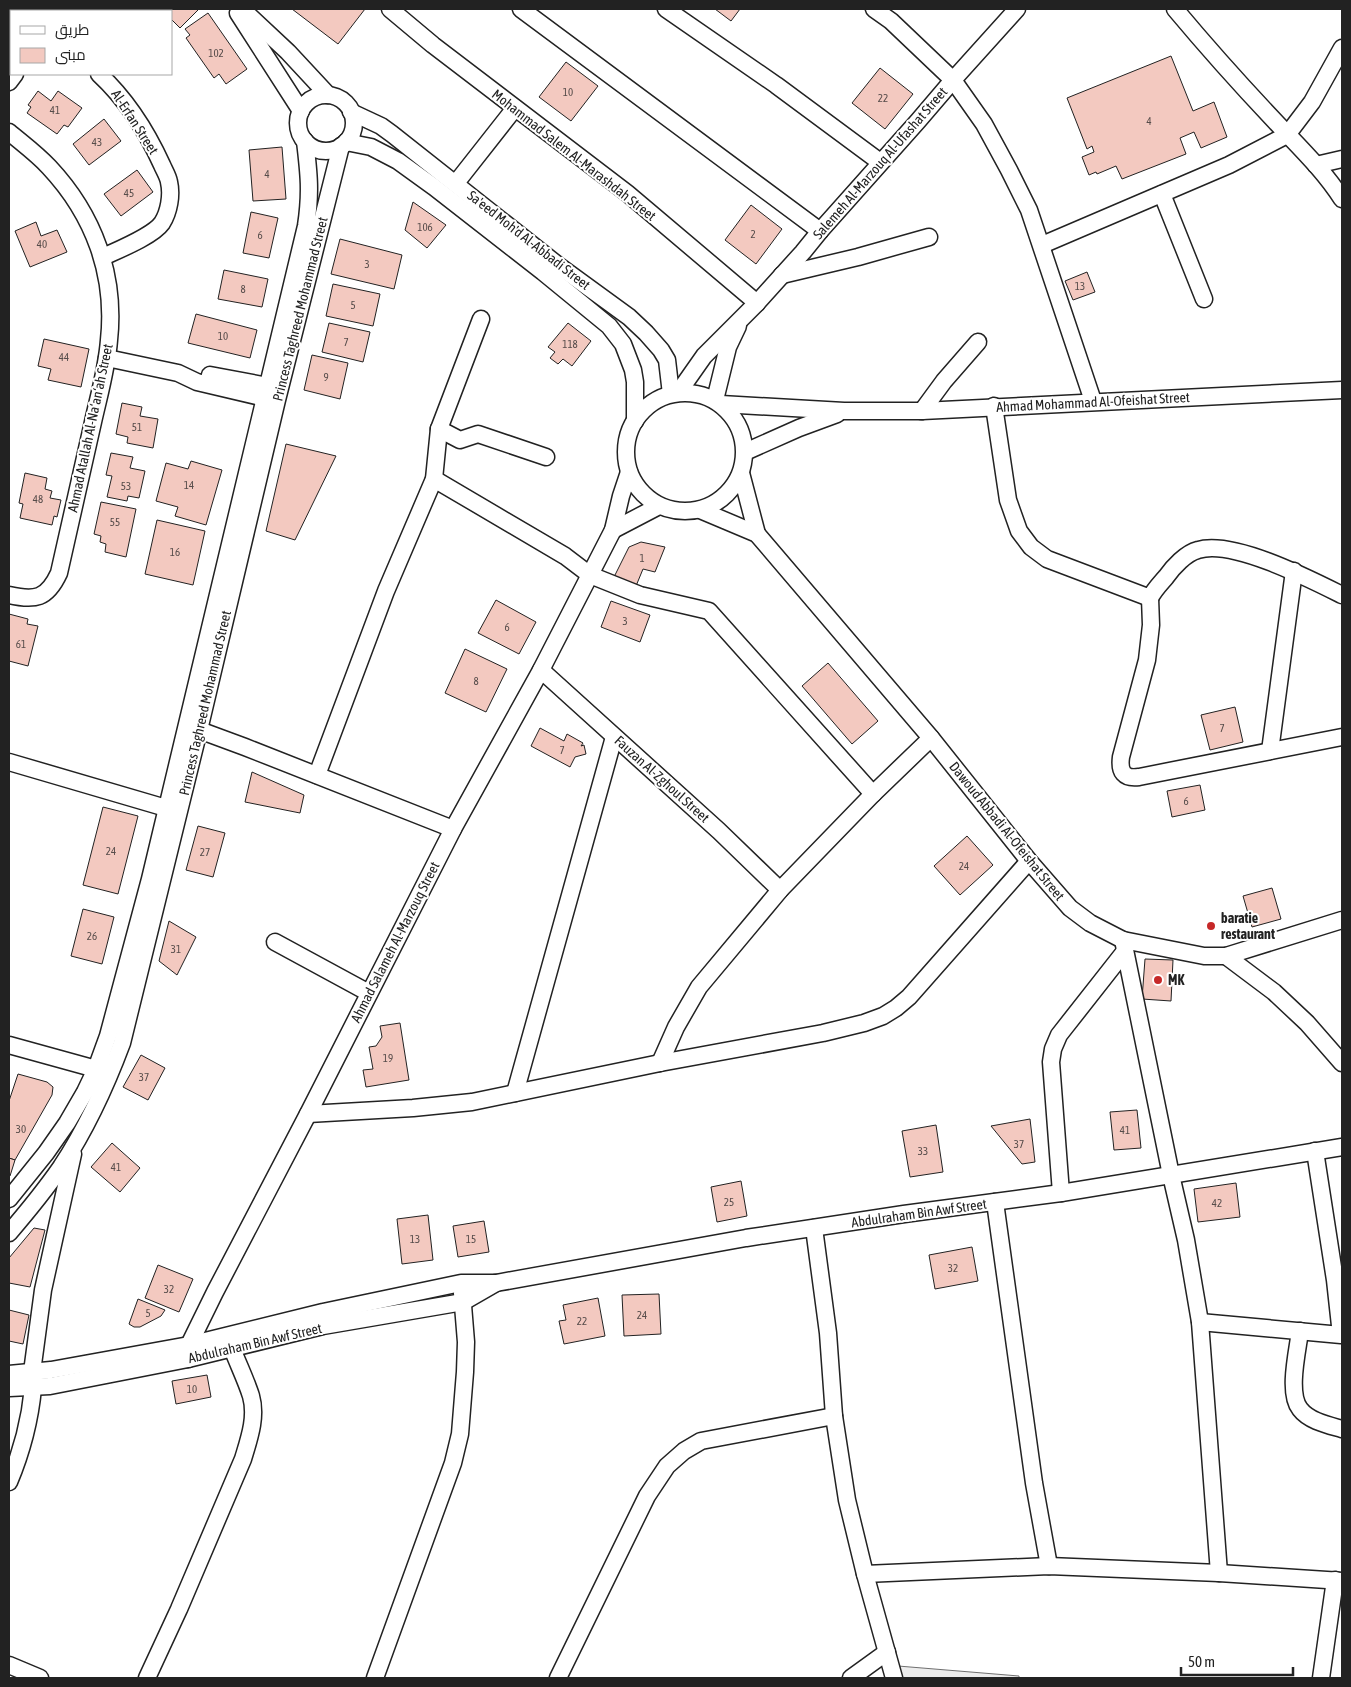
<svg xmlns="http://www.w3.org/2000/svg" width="1351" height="1687" font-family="'Asap Condensed',Cairo,sans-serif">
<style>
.parking{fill:#ededed;stroke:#6f6f6f}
.building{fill:#f3c9c0;stroke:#222}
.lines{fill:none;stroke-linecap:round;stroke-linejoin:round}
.minor-casing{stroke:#222;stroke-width:19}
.minor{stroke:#fff;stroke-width:16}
.poi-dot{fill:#c62828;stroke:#fff;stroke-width:2}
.labels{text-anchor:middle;stroke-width:4;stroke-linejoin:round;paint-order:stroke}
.number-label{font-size:11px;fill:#564c4a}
.street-label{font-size:14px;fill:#222;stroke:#fff}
.poi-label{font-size:14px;font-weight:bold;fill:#222;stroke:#fff;text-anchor:start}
</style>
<rect width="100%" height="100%" fill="#fff"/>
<polygon class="parking" points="898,1666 1019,1676 1019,1678 902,1678"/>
<g class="building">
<polygon points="161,9 199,9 180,28 171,19 171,11 163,11"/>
<polygon points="292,9 365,9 338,44"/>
<polygon points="715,9 740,9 731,21"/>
<polygon points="208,13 247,69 226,84 219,74 214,78 186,38 190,35 185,29"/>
<polygon points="1171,56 1193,111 1214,102 1227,137 1201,148 1194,132 1180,138 1186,154 1122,179 1116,166 1097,174 1096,172 1089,175 1082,157 1094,152 1092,146 1087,149 1067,98"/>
<polygon points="566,62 598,86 571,121 539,97"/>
<polygon points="880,68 913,94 885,129 852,103"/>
<polygon points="38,91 51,101 58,91 82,108 68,127 64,125 57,134 27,113 31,107 28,105"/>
<polygon points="104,119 121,141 89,165 73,144"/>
<polygon points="282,147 286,199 253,201 249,150"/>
<polygon points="137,170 153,192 121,216 104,194"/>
<polygon points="413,202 446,225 427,248 405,230"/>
<polygon points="751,205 782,229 756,264 725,240"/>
<polygon points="251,212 278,218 269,258 243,253"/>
<polygon points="36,222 41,236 57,230 67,252 30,267 15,231"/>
<polygon points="340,239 402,255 394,289 331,274"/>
<polygon points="224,270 268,279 262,307 218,299"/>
<polygon points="1087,272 1095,292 1073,300 1065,281"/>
<polygon points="333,284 380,294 373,326 326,316"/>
<polygon points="196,314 257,330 250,358 188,343"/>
<polygon points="329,323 370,332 363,362 322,352"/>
<polygon points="568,323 591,341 572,366 563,359 558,364 550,358 555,352 548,347"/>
<polygon points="44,339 89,349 81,387 48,380 51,369 38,366"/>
<polygon points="312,355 348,363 340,399 304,390"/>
<polygon points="122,403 142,407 140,416 158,419 153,448 127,443 128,437 116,434"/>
<polygon points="286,444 336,456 295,540 266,531"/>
<polygon points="111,453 133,457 130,468 145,471 139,498 128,496 127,501 107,497 112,476 106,475"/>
<polygon points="191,461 222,470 206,525 175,516 178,507 156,501 166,463 188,469"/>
<polygon points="25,473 47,478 45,489 52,491 50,498 61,500 57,517 54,516 52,525 20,518 23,504 19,503"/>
<polygon points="101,502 136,509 126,557 105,552 106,544 100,542 101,536 94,534"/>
<polygon points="157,520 205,531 193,585 145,574"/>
<polygon points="641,542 665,547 655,572 643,569 636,586 613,579 629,547"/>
<polygon points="496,600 536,622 519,654 478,633"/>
<polygon points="611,601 650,615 640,642 601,627"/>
<polygon points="9,614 28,619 27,624 38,626 28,666 9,661"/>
<polygon points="465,649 507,669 486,712 445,693"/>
<polygon points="828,663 878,721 852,744 802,686"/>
<polygon points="1235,707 1243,742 1210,750 1201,715"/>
<polygon points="540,728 564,741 567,734 583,743 581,746 584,745 586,754 575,757 570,767 531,746"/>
<polygon points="252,772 304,795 300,813 245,802"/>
<polygon points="1200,785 1205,810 1172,817 1167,791"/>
<polygon points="103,807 138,816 118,894 83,885"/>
<polygon points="198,826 225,833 213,877 186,870"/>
<polygon points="967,836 993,865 960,895 934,866"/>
<polygon points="1272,888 1281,919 1252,927 1243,896"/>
<polygon points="83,909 114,917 102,964 71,956"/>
<polygon points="169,921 196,937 177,975 159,961"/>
<polygon points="1145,959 1173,960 1171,1001 1142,999"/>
<polygon points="400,1023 409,1080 366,1087 363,1070 373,1069 369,1047 376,1046 382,1037 380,1026"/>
<polygon points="141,1055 165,1068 148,1100 123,1087"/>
<polygon points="18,1074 47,1082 53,1087 52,1095 15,1160 9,1158 9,1101"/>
<polygon points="1137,1110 1141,1148 1114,1150 1110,1112"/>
<polygon points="1030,1119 1035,1162 1022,1164 991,1126"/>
<polygon points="936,1125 943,1172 910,1177 902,1131"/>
<polygon points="112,1143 140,1168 120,1192 91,1167"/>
<polygon points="9,1158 15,1160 10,1176 9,1176"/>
<polygon points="741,1181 747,1216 717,1222 711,1187"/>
<polygon points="1236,1183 1240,1217 1198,1222 1194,1189"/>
<polygon points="428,1215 433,1260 402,1264 397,1219"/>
<polygon points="484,1221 489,1252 458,1257 453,1226"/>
<polygon points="34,1228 45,1230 30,1287 9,1283 9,1258"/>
<polygon points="972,1247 978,1281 935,1289 929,1255"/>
<polygon points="158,1265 193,1279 179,1312 145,1298"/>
<polygon points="659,1294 661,1334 624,1336 622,1295"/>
<polygon points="598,1298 605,1336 564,1344 559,1321 566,1320 563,1305"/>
<polygon points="138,1299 165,1310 161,1316 140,1327 134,1327 129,1324"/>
<polygon points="9,1310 29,1315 23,1344 9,1341"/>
<polygon points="207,1375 211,1397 176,1404 172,1381"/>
</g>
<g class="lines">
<g class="minor-casing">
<g id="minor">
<polyline points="242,9 288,52 328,95"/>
<polyline points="390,9 433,45 627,193 757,303"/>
<polyline points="521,9 820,231"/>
<polyline points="666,9 776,85 880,162"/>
<polyline points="874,9 891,21 953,80 984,124 1009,170 1029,210 1093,401"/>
<path d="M1175 9C1206 46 1238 82 1272 118 1296 144 1323 169 1342 199"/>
<polyline points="238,13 301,111"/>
<path d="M99 74C126 99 147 132 162 165 164 170 168 176 169 182 172 195 169 212 162 223 153 236 118 250 103 257"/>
<polyline points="9,82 15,74"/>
<circle cx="326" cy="123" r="28"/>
<polyline points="351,112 381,126 392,134 559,266 629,317 646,333 661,350 667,360 671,394"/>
<path d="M9 132C22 143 37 154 49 167 94 215 116 275 109 340 107 368 99 395 93 422 82 472 70 523 59 573 47 599 35 601 9 595"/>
<polyline points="346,142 371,147 398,161 434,187 543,272 609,326 623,344 633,370 635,382 635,421"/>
<polyline points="1316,165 1342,159"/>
<polyline points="456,183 515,108"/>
<polyline points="1162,194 1204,299"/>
<polyline points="1042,245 1229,165 1287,135 1312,102 1342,48"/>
<polyline points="782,275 858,257 929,237"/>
<polyline points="107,358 178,373 197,382 265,398"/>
<polyline points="210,375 268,386"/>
<circle cx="685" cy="452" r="59"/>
<polyline points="678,393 704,356 757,303 803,252 820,231 918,121 953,80 1017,9"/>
<polyline points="715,400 728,347 738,326"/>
<polyline points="721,404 844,411 922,411 1342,390"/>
<path d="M994 406 1008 500 1019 531 1031 547 1047 559 1150 598C1154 590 1160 584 1166 577 1173 567 1186 553 1198 550 1232 539 1310 579 1342 595"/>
<polyline points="922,411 944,381 978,342"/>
<polyline points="439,429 460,440 478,434 546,457"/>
<polyline points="745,452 799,428 837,414"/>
<polyline points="741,473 757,534"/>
<polyline points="434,479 565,556 590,575 640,595 709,611 873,794"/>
<polyline points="700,510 757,534 931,738 1029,861 1070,908 1090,923 1123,940 1204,956 1226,956 1342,920"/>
<polyline points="613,530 659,506"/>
<path d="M1150 598 1151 625 1147 660 1121 757C1119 772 1124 779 1139 777L1342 737"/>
<polyline points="541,670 719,831 780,890"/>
<polyline points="199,730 245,747 453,829"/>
<polyline points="1270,751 1294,571"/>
<polyline points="9,762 166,808"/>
<polyline points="317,775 386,591 434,479 439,429 481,319"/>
<polyline points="1123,940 1171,1175 1186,1240 1200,1322 1219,1573"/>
<polyline points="275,942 369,993"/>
<polyline points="1226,956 1274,992 1307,1023 1342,1063"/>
<polyline points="9,1045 96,1069"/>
<polyline points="660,1063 676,1027 699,987 780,890 873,794 931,738"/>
<polyline points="515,1093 614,737"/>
<polyline points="308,1114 413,1108 472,1102 660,1063 823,1033 864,1023 883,1016 896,1008 909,997 1029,861"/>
<polyline points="1061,1193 1051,1062 1053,1049 1059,1035 1125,951"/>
<path d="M9 1199 46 1153 67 1123 85 1092 96 1069 108 1036 150 879 306 226C311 193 309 174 305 141"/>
<polyline points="995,1202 1034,1483 1049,1566"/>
<polyline points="814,1228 828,1333 834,1416 847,1500 865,1574 894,1678"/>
<path d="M9 1233C27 1212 45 1190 61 1167 86 1129 106 1086 122 1043L199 730 277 400 341 146"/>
<polyline points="1200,1322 1341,1335 1335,1280 1315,1151"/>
<path d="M1300 1331C1298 1349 1287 1393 1300 1409 1309 1421 1328 1425 1342 1429"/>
<polyline points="188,1359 189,1345 215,1292 308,1114 453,829 541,670 613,530 621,496 629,472"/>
<polyline points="32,1372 43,1290 73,1154"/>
<polyline points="9,1374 51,1370 189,1345 323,1312 461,1283 496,1283 746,1238 904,1214 1061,1193 1342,1147"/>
<polyline points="9,1388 50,1386 188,1359 323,1326 463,1302 496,1283"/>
<path d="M9 1482C22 1451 30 1420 33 1388"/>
<polyline points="865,1574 1049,1566 1219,1573 1342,1581"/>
<polyline points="9,1665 40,1678"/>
<path d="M147 1678 179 1609 243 1459C249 1439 257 1417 251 1396 246 1380 238 1364 232 1348"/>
<polyline points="375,1678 453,1463 460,1434 465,1372 466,1342 462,1293"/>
<polyline points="558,1678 647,1496 667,1466 684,1451 701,1441 834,1416"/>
<polyline points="851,1678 887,1652"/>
<polyline points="1321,1678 1335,1580"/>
</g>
</g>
<use href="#minor" class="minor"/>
</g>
<g class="poi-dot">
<circle cx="1211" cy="926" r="5"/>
<circle cx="1158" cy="980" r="5"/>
</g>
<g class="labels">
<g class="number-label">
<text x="216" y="57">102</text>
<text x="568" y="96">10</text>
<text x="883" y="102">22</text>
<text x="55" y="114">41</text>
<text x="1149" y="125">4</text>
<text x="97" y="146">43</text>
<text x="267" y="178">4</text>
<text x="129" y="197">45</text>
<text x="425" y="231">106</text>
<text x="753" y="238">2</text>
<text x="260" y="239">6</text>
<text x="42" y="248">40</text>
<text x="367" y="268">3</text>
<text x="1080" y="290">13</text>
<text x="243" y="293">8</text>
<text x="353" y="309">5</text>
<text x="223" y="340">10</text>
<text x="346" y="346">7</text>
<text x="570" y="348">118</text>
<text x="64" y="361">44</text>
<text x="326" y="381">9</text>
<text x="137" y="431">51</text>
<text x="189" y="489">14</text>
<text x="126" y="490">53</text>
<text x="38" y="503">48</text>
<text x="115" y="526">55</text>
<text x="175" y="556">16</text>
<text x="642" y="562">1</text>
<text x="625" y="625">3</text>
<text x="507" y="631">6</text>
<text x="21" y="648">61</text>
<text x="476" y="685">8</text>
<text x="1222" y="732">7</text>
<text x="562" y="754">7</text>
<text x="1186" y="805">6</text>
<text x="111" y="855">24</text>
<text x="205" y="856">27</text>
<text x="964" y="870">24</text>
<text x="92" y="940">26</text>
<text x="176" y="953">31</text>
<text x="388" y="1062">19</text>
<text x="144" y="1081">37</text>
<text x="21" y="1133">30</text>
<text x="1125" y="1134">41</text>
<text x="1019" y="1148">37</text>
<text x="923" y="1155">33</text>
<text x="116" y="1171">41</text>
<text x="729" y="1206">25</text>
<text x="1217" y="1207">42</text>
<text x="415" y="1243">13</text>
<text x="471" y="1243">15</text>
<text x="953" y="1272">32</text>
<text x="169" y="1293">32</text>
<text x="148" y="1317">5</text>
<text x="642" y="1319">24</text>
<text x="582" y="1325">22</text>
<text x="192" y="1393">10</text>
</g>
<g class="street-label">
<text transform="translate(135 122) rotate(57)" y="5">Al-Erfan Street</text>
<text transform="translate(574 155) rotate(38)" y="5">Mohammad Salem Al-Marashdah Street</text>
<text transform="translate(880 163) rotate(-49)" y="5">Salemeh Al-Marzouq Al-Ufashat Street</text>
<text transform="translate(529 240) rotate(38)" y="5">Sa'eed Moh'd Al-Abbadi Street</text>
<text transform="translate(300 309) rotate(-76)" y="5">Princess Taghreed Mohammad Street</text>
<text transform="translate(1093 402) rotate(-3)" y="5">Ahmad Mohammad Al-Ofeishat Street</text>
<text transform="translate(90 428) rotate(-78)" y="5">Ahmad Atallah Al-Na‘an‘ah Street</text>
<text transform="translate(205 703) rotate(-77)" y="5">Princess Taghreed Mohammad Street</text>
<text transform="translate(662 779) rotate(42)" y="5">Fauzan Al-Zghoul Street</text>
<text transform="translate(1007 831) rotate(51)" y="5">Dawoud Abbadi Al-Ofeishat Street</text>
<text transform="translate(395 942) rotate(-63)" y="5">Ahmad Salameh Al-Marzouq Street</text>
<text transform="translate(919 1213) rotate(-8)" y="5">Abdulraham Bin Awf Street</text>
<text transform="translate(255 1343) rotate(-13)" y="5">Abdulraham Bin Awf Street</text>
</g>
<g class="poi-label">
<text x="1221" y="923">baratie<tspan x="1221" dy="16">restaurant</tspan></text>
<text x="1168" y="985">MK</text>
</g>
</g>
<rect width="1351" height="1687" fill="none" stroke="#222222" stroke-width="20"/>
<rect x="10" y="10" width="162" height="65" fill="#ffffff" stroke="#a7a7a7"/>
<rect x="20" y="26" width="25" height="8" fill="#ffffff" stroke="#a7a7a7"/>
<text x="55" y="35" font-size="15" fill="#222222">طريق</text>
<rect x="20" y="48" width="25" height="15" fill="#f3c9c0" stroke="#a7a7a7"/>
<text x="55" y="60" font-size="15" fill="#222222">مبنى</text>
<path d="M1181 1667v8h112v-8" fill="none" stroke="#222222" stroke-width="2.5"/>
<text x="1188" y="1667" font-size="15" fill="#222222" stroke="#ffffff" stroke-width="4" paint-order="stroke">50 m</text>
</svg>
